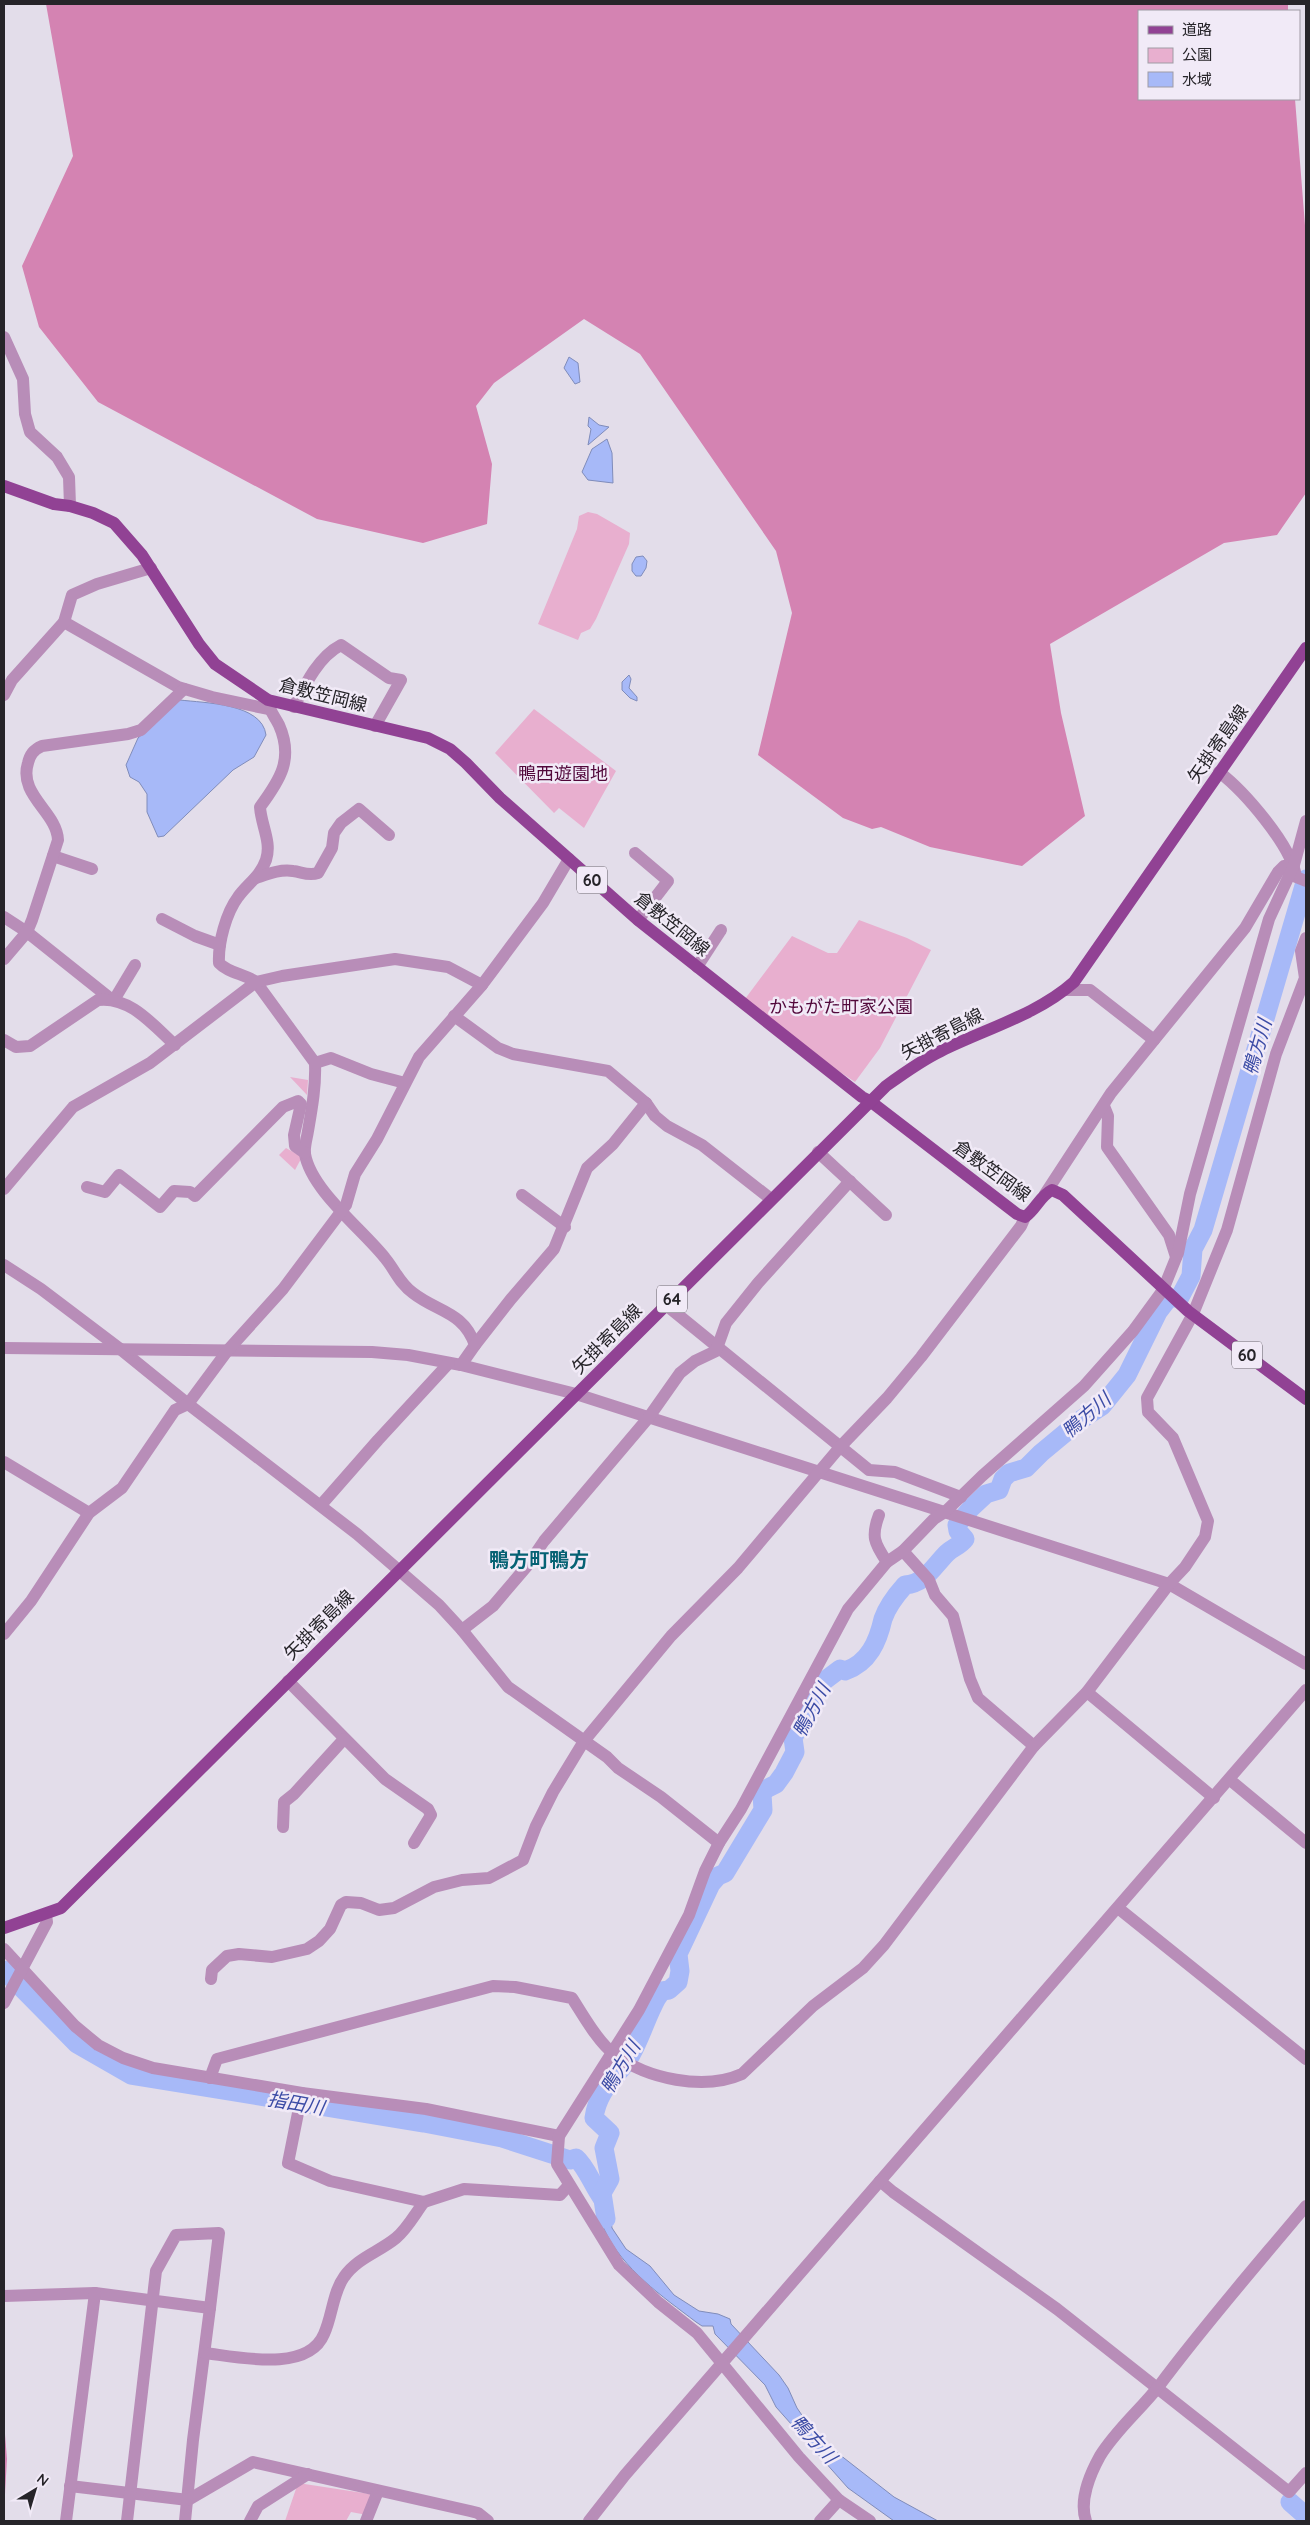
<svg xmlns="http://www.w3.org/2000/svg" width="1310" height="2525" font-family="Quicksand,'Noto Sans JP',sans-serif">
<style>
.green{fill:#e8afcf}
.forest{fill:#d483b2}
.water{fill:#a7b9f8;stroke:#808cba}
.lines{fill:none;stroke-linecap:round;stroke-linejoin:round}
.river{stroke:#a7b9f8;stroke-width:19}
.minor{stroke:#b88db8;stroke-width:12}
.major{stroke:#914294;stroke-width:12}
.labels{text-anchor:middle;stroke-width:5;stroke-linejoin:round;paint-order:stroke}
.shield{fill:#f1eaf7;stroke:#635f67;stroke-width:1}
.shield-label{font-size:16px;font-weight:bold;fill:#262429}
.street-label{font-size:18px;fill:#262429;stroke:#f1eaf7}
.park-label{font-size:18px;fill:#52083b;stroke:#f1eaf7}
.water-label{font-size:19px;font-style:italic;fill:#3c4ca6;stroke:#f1eaf7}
.quarter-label{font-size:20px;font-weight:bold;fill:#066274;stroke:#f1eaf7}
</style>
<rect width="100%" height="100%" fill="#e3ddea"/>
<g class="green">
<polygon points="588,512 597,514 630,533 629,544 596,619 590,629 581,633 578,640 538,624 577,529 579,516"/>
<polygon points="534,709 616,771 584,828 559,808 554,813 495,753"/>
<polygon points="859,920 907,938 931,950 880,1048 855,1082 828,1064 745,999 792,936 828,953 837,953"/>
<polygon points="290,1077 308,1080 307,1095"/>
<polygon points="286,1148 302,1157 295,1170 279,1155"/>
<polygon points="298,2483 370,2494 367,2515 351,2512 346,2521 285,2521"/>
</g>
<g class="forest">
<polygon points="46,4 1288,4 1288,11 1139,11 1139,99 1295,99 1306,238 1306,493 1277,535 1224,543 1050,644 1061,713 1085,816 1022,866 930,847 881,827 872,829 843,818 758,755 792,613 776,551 640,354 584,319 494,383 476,406 492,464 487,524 423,543 317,519 98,402 39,327 22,266 73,156"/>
<polygon points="4,2422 7,2459 4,2511"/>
</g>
<g class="water">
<polygon points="569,357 578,363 580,382 575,384 564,368"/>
<polygon points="589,417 599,425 609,427 588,445 591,429 588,426"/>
<polygon points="607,439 612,453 613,483 588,480 582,472 592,449"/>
<polygon points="643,556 647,561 646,568 641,576 636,576 632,571 632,564 636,557"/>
<polygon points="629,675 631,679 629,688 637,697 637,701 630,698 622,690 622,682"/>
<path d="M180 700C204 703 262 703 266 735L254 757 233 770 164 836 158 837 147 812V794L139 782 130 777 126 765 138 738Z"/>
<path d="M606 2193V2204L610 2214 612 2228 626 2249 650 2266 674 2295 699 2311 718 2314 730 2319 731 2324 779 2375 788 2388 797 2408 817 2437 894 2497 938 2521H894L848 2488 776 2407 765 2385 715 2334 713 2326H702L696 2322C662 2296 623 2270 604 2229 600 2220 600 2206 597 2195Z"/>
</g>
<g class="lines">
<g class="river">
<path d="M4 1970 77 2044 131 2075 424 2123 502 2138 570 2160 576 2158C586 2166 593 2186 602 2198"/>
<path d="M606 2219 602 2193 610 2179 604 2148 610 2133 594 2118C598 2088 617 2078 631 2055 641 2037 647 2016 657 1998L662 1991 669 1990 678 1982 680 1971 678 1954 711 1884 718 1876 725 1873 763 1810 762 1794 766 1789 776 1784 784 1773 795 1752 793 1738 813 1700 824 1681 840 1669 845 1671C869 1663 878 1641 883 1619 887 1607 897 1594 905 1585 926 1583 933 1567 947 1553 953 1547 960 1546 965 1539L958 1531 957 1525 971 1508 986 1494 999 1490 1003 1479 1009 1473 1026 1468 1041 1453 1082 1419 1102 1406 1127 1375 1158 1312 1168 1299 1180 1297 1191 1276 1193 1249 1203 1230 1306 879"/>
<polyline points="1290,2502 1306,2516"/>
</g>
<g class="minor">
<polyline points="4,337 23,379 25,414 30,432 57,457 69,477 70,506"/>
<polyline points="64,622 178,687 212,697 268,709"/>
<polyline points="4,695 12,680 64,622 72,595 97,584 151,568"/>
<path d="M268 700C269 711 274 715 279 725 294 759 280 780 260 807 261 825 272 842 266 860 260 877 247 884 238 897 226 913 218 943 219 963 228 973 245 974 256 982L315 1063C316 1086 312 1108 308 1131 307 1138 304 1147 305 1154 311 1190 363 1230 385 1258 395 1270 400 1284 413 1293 437 1312 463 1311 475 1345L461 1365"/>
<path d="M294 707C305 685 318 657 341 645L389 678 401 680 375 726"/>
<path d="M1219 772C1244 791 1292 846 1296 877L1306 881"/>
<polyline points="635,853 668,881 638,920"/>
<polyline points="53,856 92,869"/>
<path d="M256 878C268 874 280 869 293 871 302 872 308 876 318 873L332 848 334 833 341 823 359 809 389 835"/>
<polyline points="4,917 27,932 111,999"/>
<polyline points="162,919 195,936 220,945"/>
<path d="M4 959 27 932 32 920 58 840C57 812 18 795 28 763 30 755 33 750 42 746L128 734 141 730 184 689"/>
<polyline points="697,967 721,930"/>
<polyline points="1065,990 1090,990 1154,1040"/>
<polyline points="114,1000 135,965"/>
<polyline points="454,1016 498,1048 513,1054 608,1071 646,1103 655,1116 667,1126 702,1145 771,1199"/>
<path d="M4 1040 16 1047 30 1046 98 1000C130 996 153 1025 175 1045"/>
<polyline points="315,1063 331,1058 371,1074 405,1083"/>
<polyline points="1104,1106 1108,1116 1107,1147 1169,1235 1176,1257"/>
<polyline points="818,1152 886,1215"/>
<polyline points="87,1187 105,1192 119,1175 160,1207 174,1191 190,1192 195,1196 283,1107 298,1101 301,1104 294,1135 295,1146 305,1153"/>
<polyline points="4,1189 73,1107 150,1063 256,982 282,976 395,959 448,967 482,985"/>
<polyline points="1045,1194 1111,1093 1245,928 1278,872 1284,866 1294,865"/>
<polyline points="522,1195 565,1227"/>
<polyline points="4,1265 41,1289 119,1348 188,1404 357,1534 439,1605 462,1630 508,1687 607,1757 618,1768 661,1797 719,1843"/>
<polyline points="666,1305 869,1470 895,1472 961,1497"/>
<polyline points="475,1345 511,1299 554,1249 587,1168 613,1144 646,1103"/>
<polyline points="4,1348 372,1352 408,1355 461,1365 576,1394 1169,1584 1306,1664"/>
<polyline points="4,1462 89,1513"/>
<polyline points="321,1505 378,1440 449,1363"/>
<path d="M879 1515C871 1536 874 1543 887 1562"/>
<polyline points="903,1551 929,1580 935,1595 953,1616 970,1679 978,1698 1034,1746"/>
<polyline points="462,1630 493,1606 527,1566 544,1541 649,1417 680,1373 695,1361 716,1351 726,1323 758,1283 850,1181"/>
<polyline points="4,1634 31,1601 89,1513 122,1488 175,1410 188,1404 228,1350 283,1289 346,1205 355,1174 377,1139 419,1057 482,985 543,903 569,859"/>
<polyline points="288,1681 385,1779 428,1809 431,1815 414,1843"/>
<polyline points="1087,1692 1214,1798"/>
<polyline points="1230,1780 1306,1843"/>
<polyline points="283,1827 284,1802 294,1794 344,1739"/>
<polyline points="1118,1908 1306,2059"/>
<polyline points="4,1949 75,2026 98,2045 123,2058 153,2068 302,2093 426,2109 559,2136"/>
<polyline points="211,1979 212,1970 227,1956 239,1954 272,1957 307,1949 319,1941 330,1929 341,1905 346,1902 361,1903 379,1910 394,1908 434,1887 462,1880 489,1878 523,1860 536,1826 553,1792 584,1741 671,1636 738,1568 840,1447 887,1398 921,1357 1021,1226 1025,1217"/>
<polyline points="4,2003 47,1922 46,1915"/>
<path d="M210 2078 217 2059 493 1986 515 1987 572 1998C583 2015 598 2042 614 2054 647 2079 704 2091 742 2074L813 2006 863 1968 884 1945 1034 1746 1087 1692 1169 1584 1185 1567 1205 1537 1208 1521 1173 1438 1148 1412 1147 1398 1193 1314 1227 1230 1276 1054 1305 978 1301 951 1306 938"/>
<polyline points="302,2093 288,2163 330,2181 424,2202 464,2189 560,2195 569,2185"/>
<polyline points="880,2181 893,2192 1057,2309 1289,2492 1306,2473"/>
<polyline points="4,2296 95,2293 210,2308 193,2440 185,2521"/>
<path d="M205 2353C238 2357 308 2373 324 2334 332 2317 333 2292 344 2277 357 2258 379 2252 396 2238 407 2229 415 2214 424 2202"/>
<polyline points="70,2486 188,2500 253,2462 470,2511 478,2513 488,2521"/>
<polyline points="66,2521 95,2293"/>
<polyline points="127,2521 156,2271 176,2235 219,2233 210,2308"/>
<polyline points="250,2521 258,2506 308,2474"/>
<polyline points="366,2521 378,2491"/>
<polyline points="589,2521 625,2475 1306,1690"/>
<polyline points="820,2521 839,2500"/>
<polyline points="870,2521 839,2500 799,2457 697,2333 658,2302 619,2265 557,2164 559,2136 639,2010 689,1915 705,1871 719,1843 741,1809 848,1609 887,1562 903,1551 934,1519 945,1512 982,1476 1084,1386 1133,1331 1163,1290 1178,1253 1190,1194 1269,919 1294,865 1306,821"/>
<path d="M1086 2521C1079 2501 1090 2474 1100 2456 1116 2430 1140 2410 1159 2386 1205 2324 1256 2266 1306 2206"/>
</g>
<g class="major">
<path d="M4 486 54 504 70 506 93 513 114 523 142 555 199 644 215 664 268 700 428 738 450 749 466 763 500 798 638 920 862 1097 870 1101 1017 1214 1025 1217C1036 1209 1040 1196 1052 1190L1063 1195 1188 1311 1306 1399"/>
<path d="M4 1928 61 1908 886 1086C904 1073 922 1060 941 1051 985 1029 1037 1015 1074 982L1306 648"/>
</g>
</g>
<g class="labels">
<g class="shield">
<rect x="577" y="866.5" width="30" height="27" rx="4"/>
<rect x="657" y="1285.5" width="30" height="27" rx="4"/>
<rect x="1232" y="1341.5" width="30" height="27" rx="4"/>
</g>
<g class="shield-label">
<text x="592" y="886">60</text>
<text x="672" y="1305">64</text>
<text x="1247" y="1361">60</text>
</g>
<g class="street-label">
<text transform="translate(323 695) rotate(14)" y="6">倉敷笠岡線</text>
<text transform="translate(1218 744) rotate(-55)" y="6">矢掛寄島線</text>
<text transform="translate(672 924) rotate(39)" y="6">倉敷笠岡線</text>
<text transform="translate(942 1034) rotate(-27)" y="6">矢掛寄島線</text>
<text transform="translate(992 1171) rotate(36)" y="6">倉敷笠岡線</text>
<text transform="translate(607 1339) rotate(-45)" y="6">矢掛寄島線</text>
<text transform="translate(319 1625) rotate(-45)" y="6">矢掛寄島線</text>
</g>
<g class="park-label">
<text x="563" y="780">鴨西遊園地</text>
<text x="841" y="1013">かもがた町家公園</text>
</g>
<g class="water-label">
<text transform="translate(1257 1047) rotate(-74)" y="7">鴨方川</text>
<text transform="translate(1086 1415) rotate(-41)" y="7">鴨方川</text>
<text transform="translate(811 1710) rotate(-62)" y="7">鴨方川</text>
<text transform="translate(620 2067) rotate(-59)" y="7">鴨方川</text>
<text transform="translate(296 2103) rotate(10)" y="7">指田川</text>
<text transform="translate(814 2439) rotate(48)" y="7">鴨方川</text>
</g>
<g class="quarter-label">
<text x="539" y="1567">鴨方町鴨方</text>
</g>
</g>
<rect width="1310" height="2525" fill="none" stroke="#262429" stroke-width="10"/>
<rect x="1138" y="10" width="162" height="90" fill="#f1eaf7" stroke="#a09ba5"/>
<rect x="1148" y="26" width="25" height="8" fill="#914294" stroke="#a09ba5"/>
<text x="1182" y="35" font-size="15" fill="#262429">道路</text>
<rect x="1148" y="48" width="25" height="15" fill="#e8afcf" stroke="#a09ba5"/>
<text x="1182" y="60" font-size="15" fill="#262429">公園</text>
<rect x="1148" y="72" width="25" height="15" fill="#a7b9f8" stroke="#a09ba5"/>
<text x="1182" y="85" font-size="15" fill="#262429">水域</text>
<g transform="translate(35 2490) rotate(38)" stroke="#f1eaf7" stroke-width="4" paint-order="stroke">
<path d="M0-4L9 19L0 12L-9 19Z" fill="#262429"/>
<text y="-8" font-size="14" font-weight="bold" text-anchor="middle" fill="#262429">N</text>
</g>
</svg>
